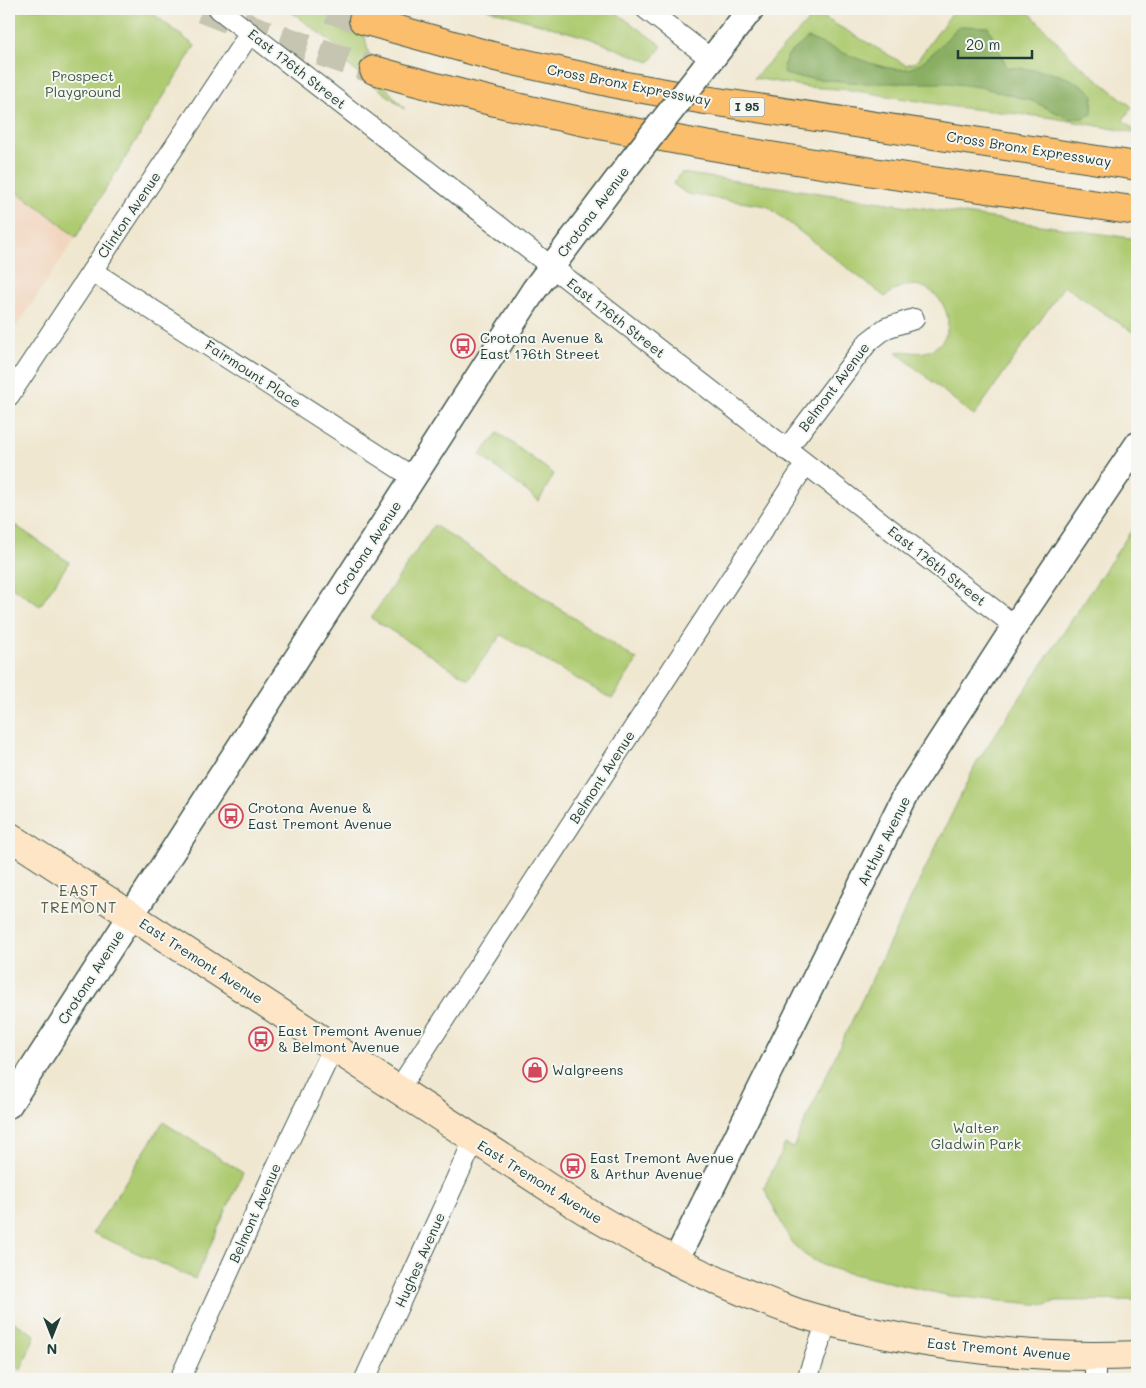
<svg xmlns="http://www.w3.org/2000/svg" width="1146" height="1388" font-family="Mali,sans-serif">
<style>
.built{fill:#f2d5be}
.green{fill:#aecb71;stroke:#668452}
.forest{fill:#8aaf63;stroke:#54764c}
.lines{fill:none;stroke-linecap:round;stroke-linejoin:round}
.motorway-tunnel{stroke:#c6c5b1;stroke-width:28;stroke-dasharray:28 14;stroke-linecap:butt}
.minor-casing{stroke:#3e564b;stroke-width:22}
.tertiary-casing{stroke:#3e564b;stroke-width:28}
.secondary-casing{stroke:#3e564b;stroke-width:30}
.motorway-casing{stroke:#3e564b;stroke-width:30}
.minor{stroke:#fff;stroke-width:20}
.tertiary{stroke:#fff;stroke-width:25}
.secondary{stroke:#fde5c5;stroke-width:28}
.motorway{stroke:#fabe6d;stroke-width:28}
.tertiary-bridge-casing{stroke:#3e564b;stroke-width:28;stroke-linecap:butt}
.tertiary-bridge{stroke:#fff;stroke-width:25}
.labels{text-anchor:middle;stroke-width:4;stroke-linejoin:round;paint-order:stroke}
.shield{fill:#f6f6f2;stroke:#60746d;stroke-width:1}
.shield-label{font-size:12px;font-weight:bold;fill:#1f3d34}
.street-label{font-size:14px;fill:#1f3d34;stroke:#f6f6f2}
.park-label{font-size:14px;fill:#3c5940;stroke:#f6f6f2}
.poi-label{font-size:14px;fill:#1f3d34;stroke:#f6f6f2;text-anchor:start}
.neighbourhood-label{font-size:15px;letter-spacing:1px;fill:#5c5f42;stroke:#f6f6f2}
</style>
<rect width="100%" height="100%" fill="#f6f6f2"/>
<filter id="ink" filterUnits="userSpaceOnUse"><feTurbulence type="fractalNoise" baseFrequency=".02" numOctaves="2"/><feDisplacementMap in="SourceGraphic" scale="10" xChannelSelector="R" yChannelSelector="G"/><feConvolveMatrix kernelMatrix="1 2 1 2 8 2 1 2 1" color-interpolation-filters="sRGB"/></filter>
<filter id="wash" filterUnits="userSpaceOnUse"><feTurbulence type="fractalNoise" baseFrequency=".0096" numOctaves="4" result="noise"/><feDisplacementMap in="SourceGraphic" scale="20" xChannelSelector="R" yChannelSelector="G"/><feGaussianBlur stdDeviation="1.12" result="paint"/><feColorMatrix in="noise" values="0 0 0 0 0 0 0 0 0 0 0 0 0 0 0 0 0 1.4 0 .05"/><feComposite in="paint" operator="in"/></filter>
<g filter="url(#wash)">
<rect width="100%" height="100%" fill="#f0e7d0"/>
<polygon class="built" points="9,187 39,206 76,237 9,338"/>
<g class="green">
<polygon points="9,9 147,9 195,46 76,237 39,207 9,187"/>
<path d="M288 9H363C364 55 373 76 405 109L340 59 344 52Z"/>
<polygon points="487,9 611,9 662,46 650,62 589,38"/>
<polygon points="955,9 1026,9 1074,60 1132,107 1123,120 1137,133 1054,118 955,107 851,90 808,87 754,78 816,13 906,65 916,62"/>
<path d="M681 173 1137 239V335L1064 286 974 416 896 352C905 349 920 357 933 349 972 325 927 258 885 297L767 206 687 194 673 184Z"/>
<polygon points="498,433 554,474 539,501 480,455"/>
<polygon points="9,521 69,562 40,606 9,585"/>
<polygon points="1137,522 1137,1300 1056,1301 1046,1305 950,1296 840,1271 822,1265 805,1255 791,1242 764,1188 785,1144 793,1148 843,1039 977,762"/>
<polygon points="434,525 637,660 612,699 501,635 468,679 371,618"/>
<polygon points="163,1122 243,1173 195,1279 93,1233"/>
<polygon points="9,1319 35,1335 21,1370 9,1362"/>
</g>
<path class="forest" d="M959 26 988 27 1007 67C1037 70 1070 72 1093 94L1092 114 1083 118 1070 119 1032 101 980 87 950 83H861L796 77 785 74 783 66 788 55 808 38C833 47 890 78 914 67 931 58 946 39 959 26Z"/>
</g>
<g filter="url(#ink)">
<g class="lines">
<g class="motorway-tunnel">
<polyline points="202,9 258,31 374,70"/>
<polyline points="329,9 363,20"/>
</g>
<g class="minor-casing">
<g id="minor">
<polyline points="219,9 1015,626"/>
<polyline points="646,9 711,59"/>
<polyline points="92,271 414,478"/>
<polyline points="9,396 250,33"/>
<polyline points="786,450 868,342 886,328 914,319"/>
<polyline points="398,1090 805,465"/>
<polyline points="1095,1357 1095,1379"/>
<polyline points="180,1379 275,1170 333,1048"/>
<polyline points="365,1379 474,1140"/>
<polyline points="807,1379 827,1321"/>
</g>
</g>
<g class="tertiary-casing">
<g id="tertiary">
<polyline points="703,70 751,9"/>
<polyline points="9,1105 534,290 629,164"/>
<polyline points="675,1262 905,796 1015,626 1137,445"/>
</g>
</g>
<g class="secondary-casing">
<path id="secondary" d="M9 836 571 1202C643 1247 718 1285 798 1313 825 1322 854 1328 882 1334 967 1351 1051 1359 1137 1355"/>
</g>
<g class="motorway-casing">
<g id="motorway">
<polyline points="363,20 496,57 626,86 705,100 1137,166"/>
<path d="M374 70C624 143 881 172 1137 211"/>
</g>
</g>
<use href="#minor" class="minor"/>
<use href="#tertiary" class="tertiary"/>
<use href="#secondary" class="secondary"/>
<use href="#motorway" class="motorway"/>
<g class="tertiary-bridge-casing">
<polyline id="tertiary-bridge" points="629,164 703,70"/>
</g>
<use href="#tertiary-bridge" class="tertiary-bridge"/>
</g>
</g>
<defs>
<g id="bus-ring" transform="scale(1.25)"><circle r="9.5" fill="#f6f6f2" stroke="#d1495b" stroke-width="1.5"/><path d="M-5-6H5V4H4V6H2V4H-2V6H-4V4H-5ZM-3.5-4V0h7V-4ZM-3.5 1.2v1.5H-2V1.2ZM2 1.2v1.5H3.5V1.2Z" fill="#d1495b"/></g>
<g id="shop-ring" transform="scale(1.25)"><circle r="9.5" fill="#f6f6f2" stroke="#d1495b" stroke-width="1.5"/><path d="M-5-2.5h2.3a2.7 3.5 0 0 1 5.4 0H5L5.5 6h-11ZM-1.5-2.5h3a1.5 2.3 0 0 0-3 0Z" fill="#d1495b"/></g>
</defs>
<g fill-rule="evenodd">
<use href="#bus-ring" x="463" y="346"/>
<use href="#bus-ring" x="231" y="816"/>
<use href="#bus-ring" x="261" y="1039"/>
<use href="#shop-ring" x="535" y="1070"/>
<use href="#bus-ring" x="573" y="1166"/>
</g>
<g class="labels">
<rect class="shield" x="729.5" y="97.5" width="35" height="19" rx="4"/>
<g class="shield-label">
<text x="747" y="111">I 95</text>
</g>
<g class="street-label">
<text transform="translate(297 69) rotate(38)" y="5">East 176th Street</text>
<text transform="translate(629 85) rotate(11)" y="5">Cross Bronx Expressway</text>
<text transform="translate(1029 149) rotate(9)" y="5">Cross Bronx Expressway</text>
<text transform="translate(593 212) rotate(-53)" y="5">Crotona Avenue</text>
<text transform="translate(129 215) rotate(-56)" y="5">Clinton Avenue</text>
<text transform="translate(616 318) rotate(38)" y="5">East 176th Street</text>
<text transform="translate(253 374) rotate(33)" y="5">Fairmount Place</text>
<text transform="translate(834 387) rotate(-53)" y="5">Belmont Avenue</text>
<text transform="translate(368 548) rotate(-57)" y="5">Crotona Avenue</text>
<text transform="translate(937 566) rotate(38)" y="5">East 176th Street</text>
<text transform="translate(602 777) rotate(-57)" y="5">Belmont Avenue</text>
<text transform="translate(884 841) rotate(-63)" y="5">Arthur Avenue</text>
<text transform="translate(201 961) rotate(33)" y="5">East Tremont Avenue</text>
<text transform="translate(91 977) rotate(-57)" y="5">Crotona Avenue</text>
<text transform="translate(540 1182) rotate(32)" y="5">East Tremont Avenue</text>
<text transform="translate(255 1213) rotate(-66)" y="5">Belmont Avenue</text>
<text transform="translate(420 1260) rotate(-66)" y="5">Hughes Avenue</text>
<text transform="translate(999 1349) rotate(5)" y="5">East Tremont Avenue</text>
</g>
<g class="park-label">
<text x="83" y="81">Prospect<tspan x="83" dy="16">Playground</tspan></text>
<text x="976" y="1133">Walter<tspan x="976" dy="16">Gladwin Park</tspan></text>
</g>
<g class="poi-label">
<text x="480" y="343">Crotona Avenue &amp;<tspan x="480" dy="16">East 176th Street</tspan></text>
<text x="248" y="813">Crotona Avenue &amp;<tspan x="248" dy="16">East Tremont Avenue</tspan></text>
<text x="278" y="1036">East Tremont Avenue<tspan x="278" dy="16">&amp; Belmont Avenue</tspan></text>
<text x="552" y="1075">Walgreens</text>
<text x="590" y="1163">East Tremont Avenue<tspan x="590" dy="16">&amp; Arthur Avenue</tspan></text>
</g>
<g class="neighbourhood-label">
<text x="79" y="896">EAST<tspan x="79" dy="17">TREMONT</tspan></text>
</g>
</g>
<rect width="1146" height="1388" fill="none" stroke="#f6f6f2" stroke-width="30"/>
<g transform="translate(52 1336) rotate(180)" stroke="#f6f6f2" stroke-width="4" paint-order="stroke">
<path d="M0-4L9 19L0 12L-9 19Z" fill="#1f3d34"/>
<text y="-8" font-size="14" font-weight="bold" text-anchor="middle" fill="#1f3d34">N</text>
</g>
<path d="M958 50v8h74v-8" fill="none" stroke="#1f3d34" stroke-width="2.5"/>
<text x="966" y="50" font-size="15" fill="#1f3d34" stroke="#f6f6f2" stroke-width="4" paint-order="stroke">20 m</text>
</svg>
